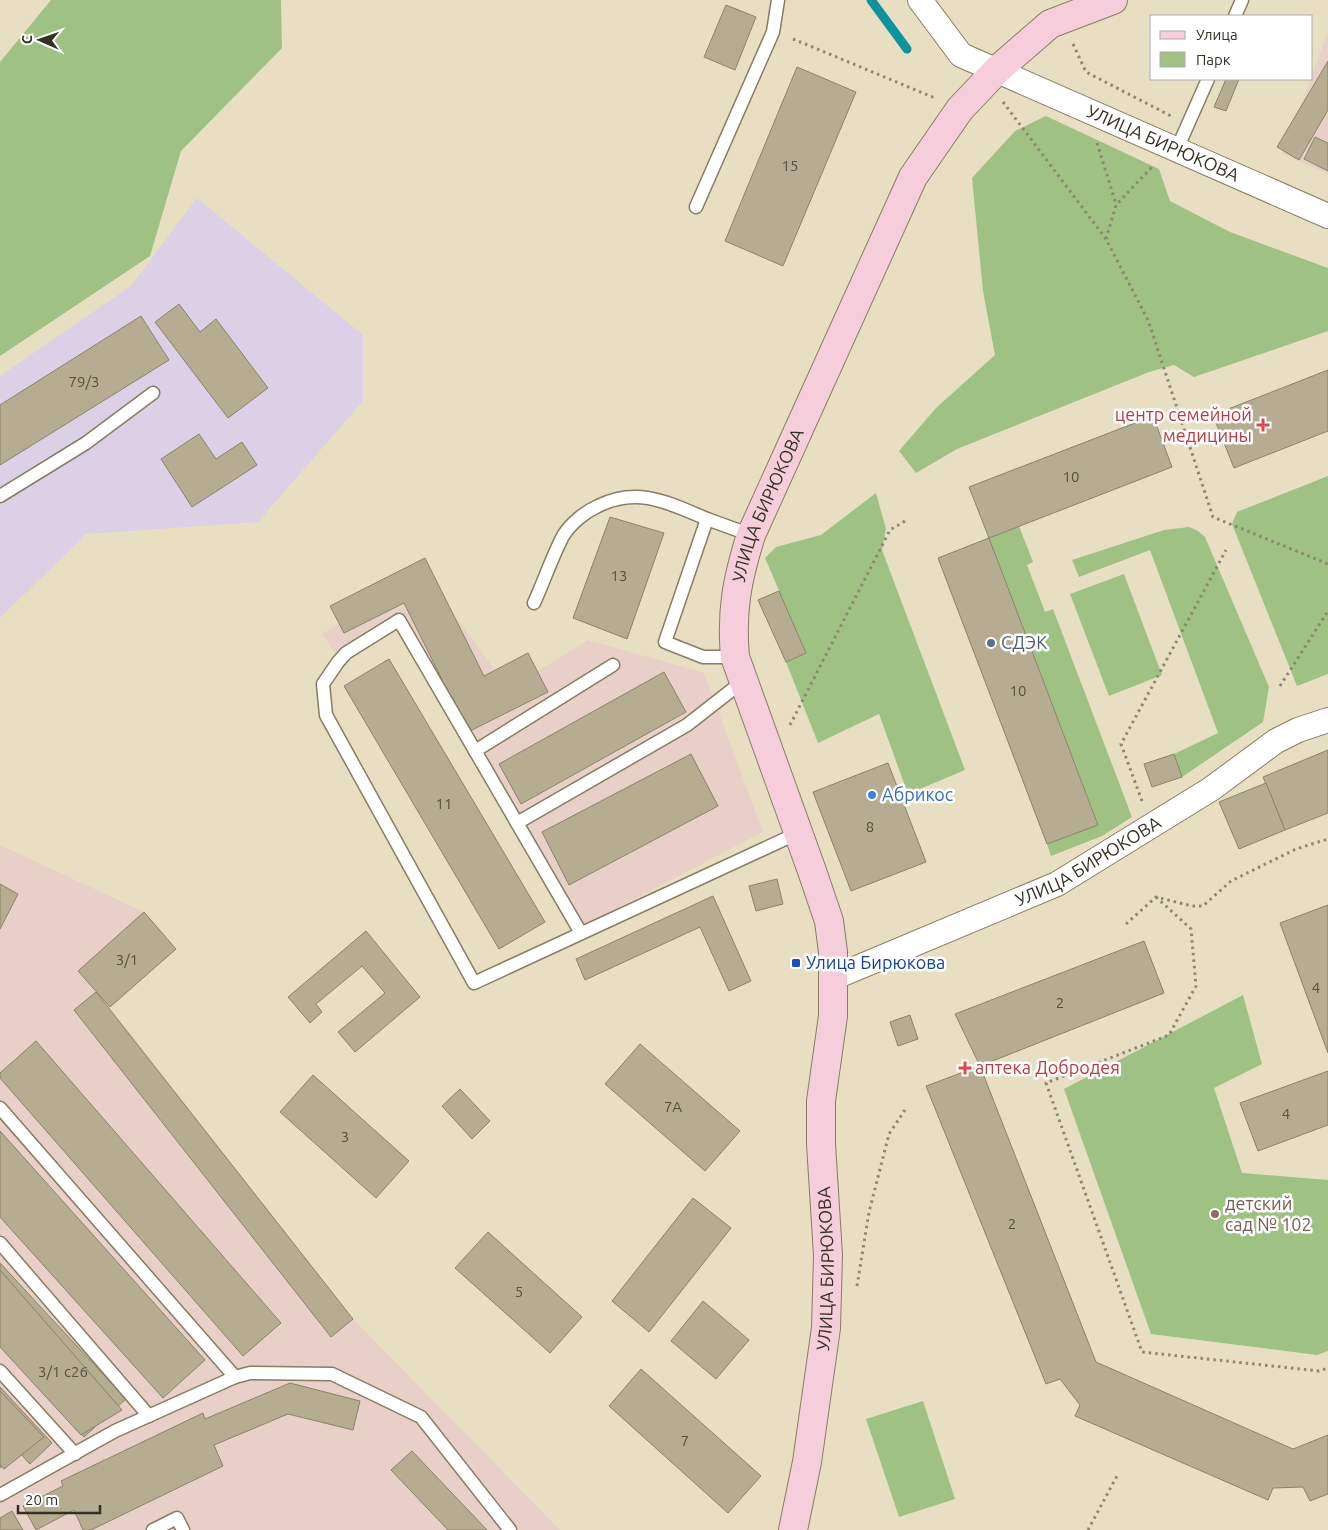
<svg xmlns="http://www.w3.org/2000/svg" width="1328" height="1530" font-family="Ubuntu,sans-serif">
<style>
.commercial{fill:#dbd0e5}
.industrial{fill:#e8cfc8}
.green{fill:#9fc183}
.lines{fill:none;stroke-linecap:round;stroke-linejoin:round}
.stream{stroke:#0e939c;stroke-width:9}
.building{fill:#b5ac91;stroke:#8b8268}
.lane-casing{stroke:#867d63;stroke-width:15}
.street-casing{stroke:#867d63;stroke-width:26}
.secondary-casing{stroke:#867d63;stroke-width:30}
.path{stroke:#8d8673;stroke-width:3;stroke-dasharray:2.5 4;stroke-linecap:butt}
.lane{stroke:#fff;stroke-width:12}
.street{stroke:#fff;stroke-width:24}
.secondary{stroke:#f6cedb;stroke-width:28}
.health-dot{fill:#e0444e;stroke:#fff;stroke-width:2}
.service-dot{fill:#5c6f8a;stroke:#fff;stroke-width:2}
.shop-dot{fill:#3f7fe0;stroke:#fff;stroke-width:2}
.transit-dot{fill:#1a4fb4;stroke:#fff;stroke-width:2}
.education-dot{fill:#8d6e63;stroke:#fff;stroke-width:2}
.labels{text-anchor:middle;stroke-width:5;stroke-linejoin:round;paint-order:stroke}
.number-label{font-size:15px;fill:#544f41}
.street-label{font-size:18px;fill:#343026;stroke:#fff}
.health-label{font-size:18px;fill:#be3a42;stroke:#fff;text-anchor:end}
.service-label{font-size:18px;fill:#4e5e75;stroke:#fff;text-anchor:start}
.shop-label{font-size:18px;fill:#366cbe;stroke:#fff;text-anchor:start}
.transit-label{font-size:18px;fill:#164399;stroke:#fff;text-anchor:start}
.education-label{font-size:18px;fill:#785e54;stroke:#fff;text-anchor:start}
</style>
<rect width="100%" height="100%" fill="#e8dfc2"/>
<polygon class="commercial" points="197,198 363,335 363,401 258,522 86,534 0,618 0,376 131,286"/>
<g class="industrial">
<polygon points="1328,32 1328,174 1282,154"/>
<polygon points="423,573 509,689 588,640 704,673 763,832 583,926 400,617 337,656 322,634"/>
<polygon points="0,845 144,912 176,949 110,1007 353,1319 560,1530 0,1530"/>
</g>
<g class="green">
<polygon points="51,0 281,0 282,48 181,151 150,256 0,356 0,62"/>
<polygon points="1046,116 1159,169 1170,201 1230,232 1328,268 1328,331 1194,377 1174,365 1149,372 957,449 916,473 899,451 936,408 995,355 983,291 972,178 1015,131"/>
<polygon points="1328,476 1328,674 1297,686 1232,524 1237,512"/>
<polygon points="876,493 886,529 882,550 965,770 908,794 879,714 818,743 786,662 806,653 765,558 776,547 821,535"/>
<polygon points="1019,526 1033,562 1027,565 1045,612 1053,609 1132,817 1102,836 1051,856 1047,844 1098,824 989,538"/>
<polygon points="1189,527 1198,531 1205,537 1269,687 1263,722 1182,777 1174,754 1218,733 1150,550 1079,577 1072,560 1164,530"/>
<polygon points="1124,574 1162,675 1109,696 1070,594"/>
<polygon points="1243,995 1262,1064 1214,1088 1242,1173 1328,1180 1328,1351 1317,1355 1151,1334 1064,1089"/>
<polygon points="923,1401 955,1499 899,1517 866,1419"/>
</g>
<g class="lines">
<polyline class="stream" points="871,0 907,49"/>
</g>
<g class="building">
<polygon points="726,5 756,17 735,70 704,57"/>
<polygon points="1328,61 1328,110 1299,160 1277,147"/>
<polygon points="797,67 856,92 783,266 725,241"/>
<polygon points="1226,79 1239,79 1226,111 1214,107"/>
<polygon points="1315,137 1328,143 1328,171 1304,159"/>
<polygon points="179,304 200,332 216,319 268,388 228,418 155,322"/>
<polygon points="141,316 169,360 0,465 0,405"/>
<polygon points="1328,370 1328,431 1234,468 1213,415"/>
<polygon points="1153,416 1172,467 989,538 969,487"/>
<polygon points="199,434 216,459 242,442 257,465 192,507 161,459"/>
<polygon points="610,517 664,533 627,639 573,618"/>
<polygon points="989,538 1098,825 1047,844 938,558"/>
<polygon points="425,558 484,676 528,653 548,692 468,732 404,603 344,633 330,606"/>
<polygon points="779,591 806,653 786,662 758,600"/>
<polygon points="389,659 545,922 499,949 344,686"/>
<polygon points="664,672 686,712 521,804 499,764"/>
<polygon points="1328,750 1328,813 1285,830 1263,777"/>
<polygon points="691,754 718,806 569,885 542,832"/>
<polygon points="1174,754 1182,777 1152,787 1144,764"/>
<polygon points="888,763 926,862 851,891 813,792"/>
<polygon points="1266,783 1285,830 1239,849 1219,802"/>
<polygon points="777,879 783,904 756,911 749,886"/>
<polygon points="0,884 18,894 0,929"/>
<polygon points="713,896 751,981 729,991 700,927 585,980 576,959"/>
<polygon points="1328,905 1328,1053 1280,923"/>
<polygon points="144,912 176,949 110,1007 78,971"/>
<polygon points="366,931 420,997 355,1052 338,1032 385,993 362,966 316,1004 322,1012 310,1023 288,997"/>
<polygon points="1144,941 1164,993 980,1066 955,1014"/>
<polygon points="96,992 353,1319 331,1337 74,1010"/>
<polygon points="910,1015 918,1039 898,1046 890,1022"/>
<polygon points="36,1041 281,1323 243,1356 0,1078 0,1073"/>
<polygon points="640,1044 740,1131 705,1171 605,1084"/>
<polygon points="980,1066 1096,1362 1293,1449 1328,1435 1328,1494 1310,1501 1303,1487 1273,1488 1268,1500 1075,1416 1080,1405 1060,1379 1046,1384 926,1086"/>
<polygon points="1328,1071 1328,1125 1258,1151 1240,1103"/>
<polygon points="313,1075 409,1161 376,1198 280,1112"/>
<polygon points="460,1089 490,1121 472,1139 442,1106"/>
<polygon points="0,1131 205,1360 163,1398 0,1217"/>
<polygon points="693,1198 731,1228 649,1332 612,1301"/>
<polygon points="488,1232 582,1317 550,1353 455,1268"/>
<polygon points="0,1263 126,1399 84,1437 0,1345"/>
<polygon points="0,1270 122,1410 81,1435 0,1347"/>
<polygon points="703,1301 749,1340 716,1379 671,1341"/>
<polygon points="641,1369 761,1476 728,1513 609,1406"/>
<polygon points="290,1383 360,1401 353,1430 288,1414 214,1445 223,1466 91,1530 83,1530 74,1510 36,1530 23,1506 63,1486 61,1481 203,1413 205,1419"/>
<polygon points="0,1387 52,1443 30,1464 19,1452 0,1468"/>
<polygon points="0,1391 44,1437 4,1469 0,1464"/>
<polygon points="412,1451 487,1530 448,1530 391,1470"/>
<polygon points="12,1511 23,1530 0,1530 0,1518"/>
</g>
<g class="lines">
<g class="lane-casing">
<g id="lane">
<polyline points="1235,16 1242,0"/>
<polyline points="1177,149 1208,79"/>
<polyline points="696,207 773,32 778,0"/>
<polyline points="0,496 86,443 153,393"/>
<path d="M534 603C544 581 552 557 563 536 571 523 585 512 598 506 638 486 669 503 707 519"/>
<polyline points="735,657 703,657 665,642 707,519 751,535"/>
<polyline points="475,751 613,665"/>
<polyline points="517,823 687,725 742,682"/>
<polyline points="581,933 399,620 346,653 338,662 323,684 326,715 474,983 798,833"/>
<polyline points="0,1108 235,1377"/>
<polyline points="0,1243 149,1416"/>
<polyline points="0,1371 75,1454"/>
<polyline points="0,1495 115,1431 235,1377 250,1373 332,1374 421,1417 510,1530"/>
<polyline points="153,1530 177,1518 183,1530"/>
</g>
</g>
<g class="street-casing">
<g id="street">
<path id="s1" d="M920 0 961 55 1328 216"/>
<path id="s2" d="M833 978 1057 884 1211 789 1276 741 1298 730 1328 720"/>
</g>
</g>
<g class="secondary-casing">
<g id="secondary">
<path id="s3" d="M793 1530 807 1462 826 1328 828 1255 821 1144V1101L833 1016V952L829 921 812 871 735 657C731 610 737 580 751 535L913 177 960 109 997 70 1050 24 1113 0"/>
</g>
</g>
<g class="path">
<polyline points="793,39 935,98"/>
<polyline points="1073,44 1086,72 1171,116"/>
<polyline points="1003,102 1106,239 1148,320 1213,517 1328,564"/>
<polyline points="1097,143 1116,204"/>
<polyline points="1106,239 1116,205 1152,167"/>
<polyline points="1280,686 1328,611"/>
<polyline points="790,725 890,530 905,521"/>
<polyline points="1142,801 1121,744 1226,550"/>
<polyline points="1156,897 1191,929 1196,986 1169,1035 1046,1083 1142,1352 1319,1371 1328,1368"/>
<polyline points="1126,924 1156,897 1192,906 1203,906 1231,881 1296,849 1328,839"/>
<polyline points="857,1286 869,1212 889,1134 905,1110"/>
<polyline points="1088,1530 1118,1474"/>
</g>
<use href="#lane" class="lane"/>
<use href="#street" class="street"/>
<use href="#secondary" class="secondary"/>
</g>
<g class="health-dot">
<path d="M1260.5 417.5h5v5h5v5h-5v5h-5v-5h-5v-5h5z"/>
<path d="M962.5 1060.5h5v5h5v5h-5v5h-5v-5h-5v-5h5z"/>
</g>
<circle class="service-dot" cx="991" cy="643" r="5"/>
<circle class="shop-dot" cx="872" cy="795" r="5"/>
<rect class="transit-dot" x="791" y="958" width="10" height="10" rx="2.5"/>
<circle class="education-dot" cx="1215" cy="1214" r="5"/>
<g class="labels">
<g class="number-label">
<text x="790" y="171">15</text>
<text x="84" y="387">79/3</text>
<text x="1071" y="482">10</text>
<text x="619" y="581">13</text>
<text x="1018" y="696">10</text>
<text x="444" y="809">11</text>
<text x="870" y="832">8</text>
<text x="127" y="965">3/1</text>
<text x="1316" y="993">4</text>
<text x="1060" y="1008">2</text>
<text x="673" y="1112">7А</text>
<text x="1286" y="1119">4</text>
<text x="345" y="1142">3</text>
<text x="1012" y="1229">2</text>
<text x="519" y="1297">5</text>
<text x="63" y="1377">3/1 с26</text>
<text x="685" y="1446">7</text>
</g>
<g class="street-label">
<text dy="6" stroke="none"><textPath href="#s1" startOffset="289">УЛИЦА БИРЮКОВА</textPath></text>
<text dy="6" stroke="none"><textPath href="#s3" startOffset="1051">УЛИЦА БИРЮКОВА</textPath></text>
<text dy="6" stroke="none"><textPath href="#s2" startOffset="281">УЛИЦА БИРЮКОВА</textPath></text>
<text dy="6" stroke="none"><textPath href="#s3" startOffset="264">УЛИЦА БИРЮКОВА</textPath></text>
</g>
<g class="health-label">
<text x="1252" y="421">центр семейной<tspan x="1252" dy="21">медицины</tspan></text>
<text x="975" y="1074" text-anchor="start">аптека Добродея</text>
</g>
<g class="service-label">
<text x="1001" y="649">СДЭК</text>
</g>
<g class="shop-label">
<text x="882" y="801">Абрикос</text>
</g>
<g class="transit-label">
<text x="806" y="969">Улица Бирюкова</text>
</g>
<g class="education-label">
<text x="1225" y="1210">детский<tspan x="1225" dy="21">сад № 102</tspan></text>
</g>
</g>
<rect x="1150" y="15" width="162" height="65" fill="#ffffff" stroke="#aeaca8"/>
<rect x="1160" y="31" width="25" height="8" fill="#f6cedb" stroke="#aeaca8"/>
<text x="1196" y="40" font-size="15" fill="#343026">Улица</text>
<rect x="1160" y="52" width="25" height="15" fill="#9fc183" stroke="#aeaca8"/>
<text x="1196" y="65" font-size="15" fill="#343026">Парк</text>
<g transform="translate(40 40) rotate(272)" stroke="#ffffff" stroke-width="4" paint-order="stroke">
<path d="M0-4L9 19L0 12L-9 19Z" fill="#343026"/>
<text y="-8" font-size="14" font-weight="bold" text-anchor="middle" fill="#343026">С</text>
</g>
<path d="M18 1505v8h82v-8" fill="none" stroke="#343026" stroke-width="2.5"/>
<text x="25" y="1505" font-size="15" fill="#343026" stroke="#ffffff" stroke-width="4" paint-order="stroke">20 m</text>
</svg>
